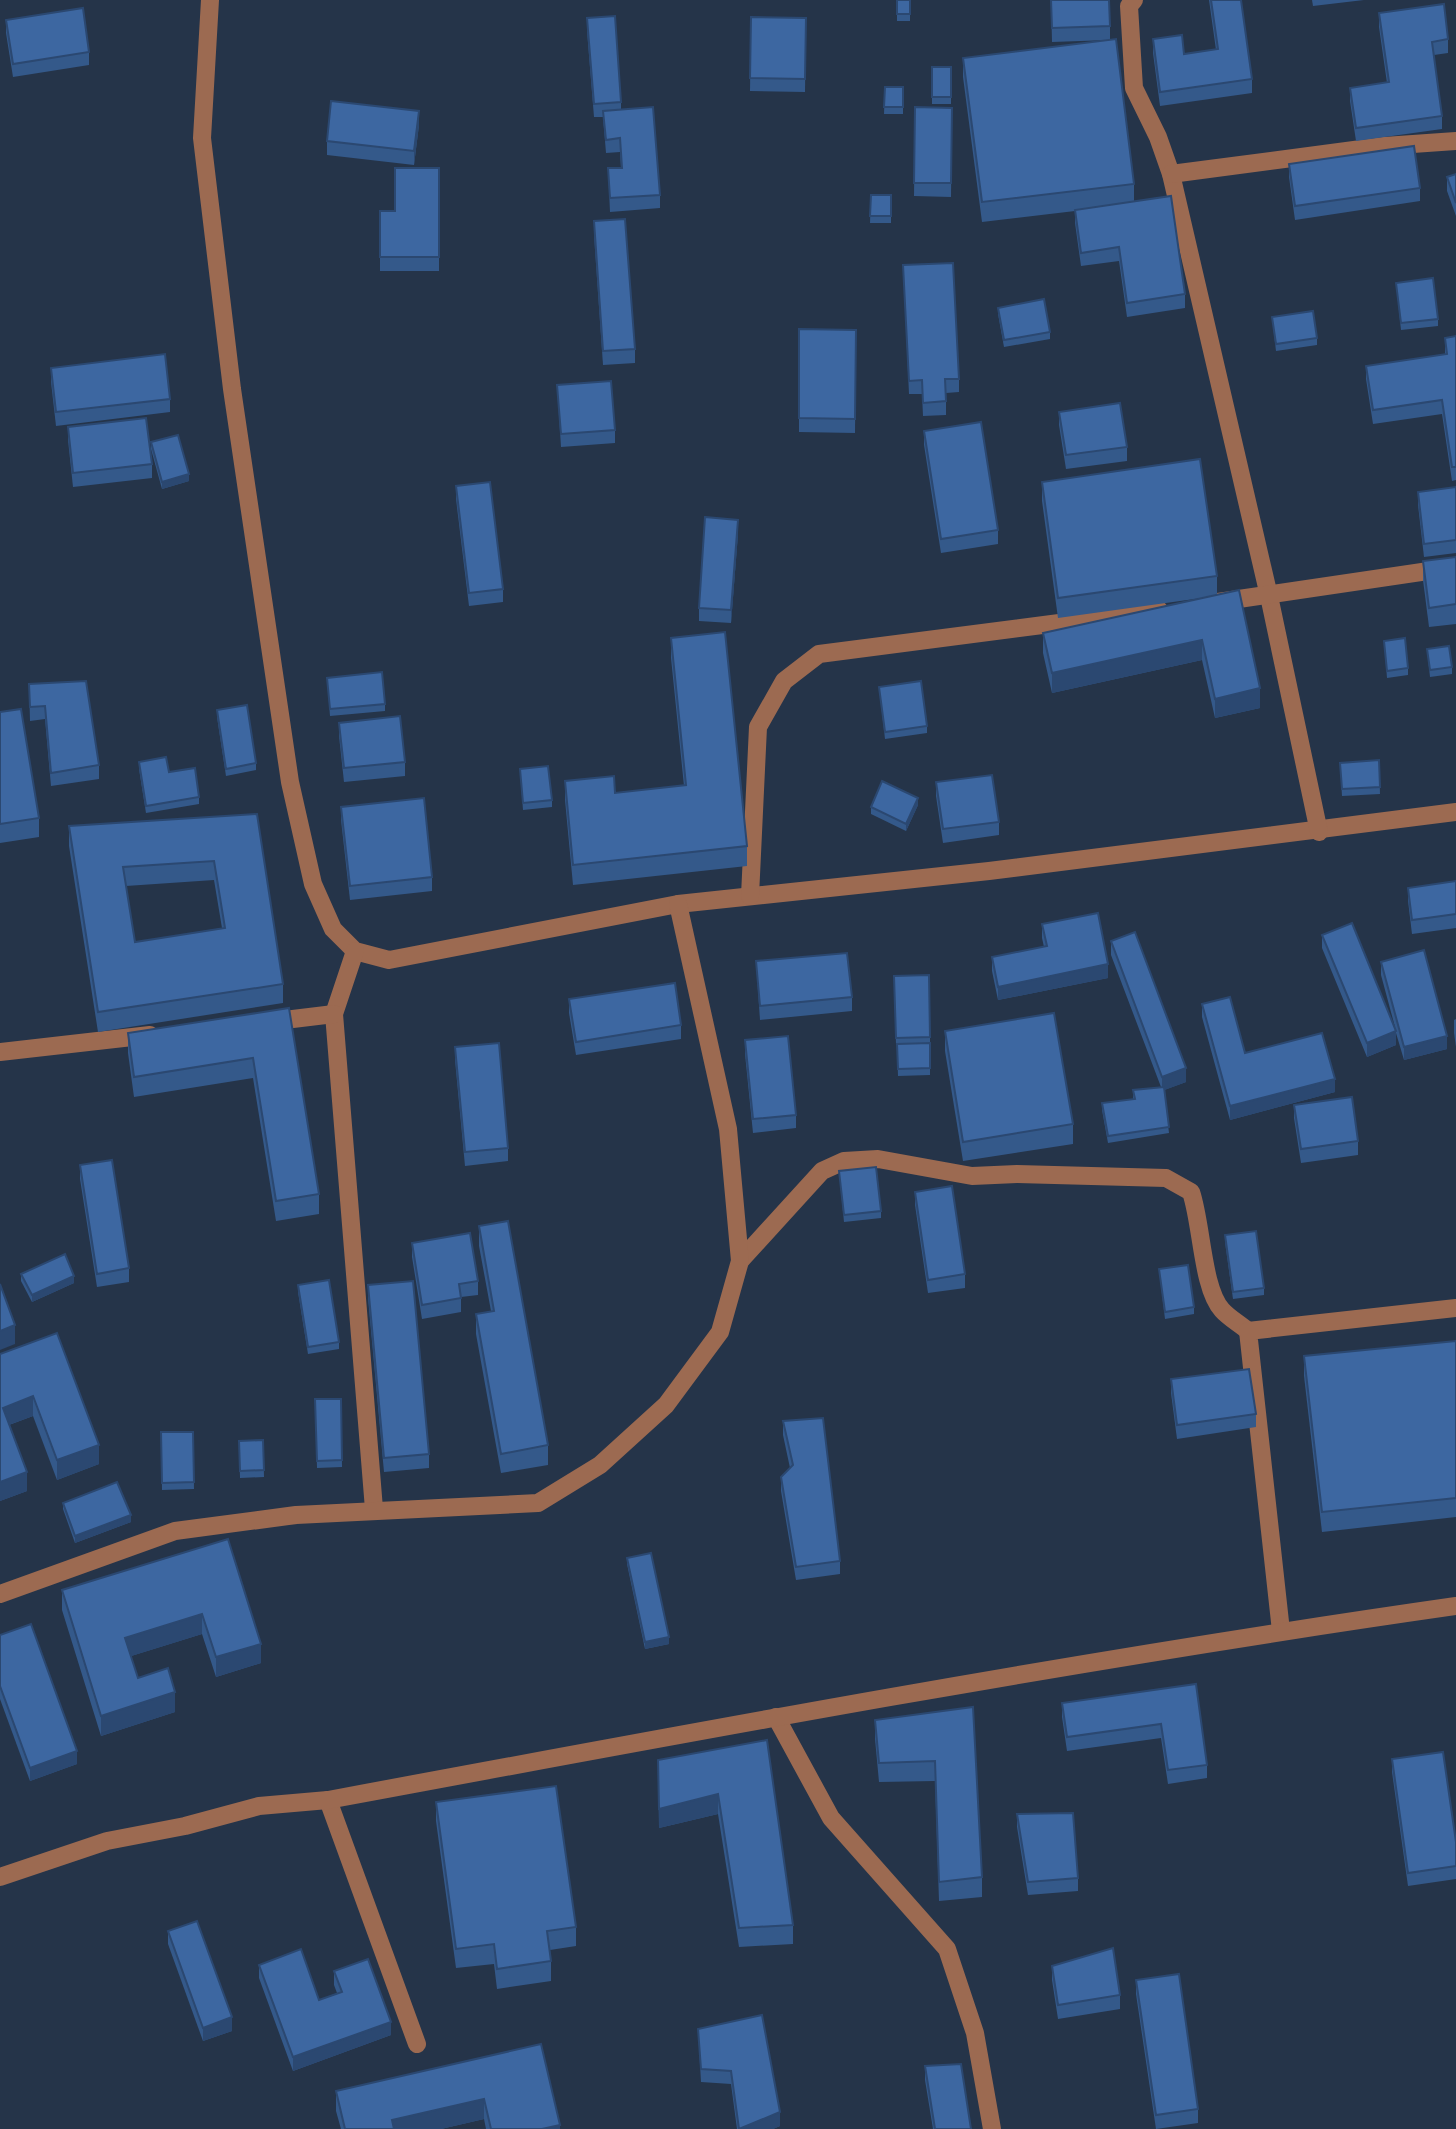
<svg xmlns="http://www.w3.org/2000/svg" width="1456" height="2129" font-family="'Titillium Web',sans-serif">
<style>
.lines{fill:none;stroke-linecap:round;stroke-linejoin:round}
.minor{stroke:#9c6a51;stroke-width:18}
.wall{fill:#34598a;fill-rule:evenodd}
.shaded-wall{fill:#2b4871}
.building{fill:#3d67a1;stroke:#2b4871;stroke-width:2;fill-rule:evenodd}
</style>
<rect width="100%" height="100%" fill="#253449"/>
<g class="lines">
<g class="minor">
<polyline points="210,0 202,138 232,389 290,782 313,884 333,929 355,951 389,960 678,904 989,871 1456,812"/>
<polyline points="1134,0 1129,6 1134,88 1158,137 1171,174 1269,596 1319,832"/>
<polyline points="1171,174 1384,146 1456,141"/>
<polyline points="1218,602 1456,567"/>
<polyline points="750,896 758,727 784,681 819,654 1159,610"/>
<polyline points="355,951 334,1014 374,1509"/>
<polyline points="268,1022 334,1014"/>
<polyline points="0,1052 150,1035"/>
<path d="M740 1261 822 1171 844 1161 878 1159 972 1176 1017 1174 1166 1178 1191 1192C1202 1224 1202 1288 1222 1310 1229 1318 1240 1324 1248 1331"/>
<polyline points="0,1594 175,1531 296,1515 538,1503 600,1465 666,1405 720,1332 740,1261 728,1129 678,904"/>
<polyline points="1281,1631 1248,1331 1456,1308"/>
<polyline points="776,1717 831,1818 947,1949 975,2033 992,2129"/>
<polyline points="328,1800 417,2044"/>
<path d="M0 1877 107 1841 185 1826 259 1806 328 1800C703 1730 1078 1660 1456 1606"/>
</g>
</g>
<g class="wall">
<rect x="897" y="0" width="13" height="21"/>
<polygon points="1051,0 1110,26 1110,39 1134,184 1134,201 1185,294 1185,308 1127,317 1119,261 1081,266 1075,223 1075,211 982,222 963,77 963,58 1109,40 1052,42"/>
<polygon points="1209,0 1241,0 1252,79 1252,93 1160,106 1153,53 1153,39 1184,54 1216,50"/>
<polygon points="1312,0 1364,0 1313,6"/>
<polygon points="1379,13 1448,39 1448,53 1434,55 1442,116 1442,129 1356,141 1350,101 1350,88 1387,83 1379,27"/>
<polygon points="751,17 806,18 805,92 750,91"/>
<polygon points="587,18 621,102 621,110 660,195 660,208 610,212 608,168 621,168 620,152 606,153 603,117 594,117 587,31"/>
<polygon points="6,20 89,52 89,65 13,77 6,33"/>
<rect x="932" y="67" width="19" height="37"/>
<polygon points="885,87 903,87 903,114 884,114"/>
<polygon points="915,107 952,108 951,197 914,196"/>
<polygon points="419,125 414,165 327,155 327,141"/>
<polygon points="1289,164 1420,188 1420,201 1295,220 1289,177"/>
<polygon points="439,168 439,271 380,271 380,211 395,211"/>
<polygon points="1456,174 1456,216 1447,191 1447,177"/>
<polygon points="871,195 891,195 891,223 870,223"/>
<polygon points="594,221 635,349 635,363 603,365 594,235"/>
<polygon points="903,265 959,379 959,392 946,393 946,415 923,416 922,394 909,394"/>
<polygon points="1396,283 1438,319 1438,326 1401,330"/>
<polygon points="998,308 1050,332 1050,339 1004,347 998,314"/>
<polygon points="1272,317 1317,338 1317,345 1276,351"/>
<polygon points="799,329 856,330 855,433 799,432"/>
<polygon points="1456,336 1456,480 1452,481 1442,414 1373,424 1366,379 1366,366 1445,354 1445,338"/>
<polygon points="51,368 170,399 170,412 56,426 51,382"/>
<polygon points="557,385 615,430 615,443 561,447"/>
<polygon points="1059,412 1127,447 1127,461 1066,469 1059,425"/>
<polygon points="68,427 152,464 152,478 73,487 68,440"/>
<polygon points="924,431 998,530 998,544 941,553 924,445"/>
<polygon points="151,442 189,481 162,489 151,449"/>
<polygon points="1042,482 1217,576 1217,595 1260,708 1215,718 1202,660 1052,693 1043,653 1043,633 1209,597 1058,618 1042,501"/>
<polygon points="456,486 503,589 503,602 469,606 456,499"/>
<polygon points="1456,487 1456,553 1424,557 1418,505 1418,492"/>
<polygon points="738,534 731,623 699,621 699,608"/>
<polygon points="1456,557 1456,624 1429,627 1423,580 1423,561"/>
<polygon points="671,638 747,846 747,866 573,885 565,800 565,781 615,793 684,786 671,658"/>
<polygon points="1384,641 1408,668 1408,675 1387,678"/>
<polygon points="1427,649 1452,667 1452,674 1430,677"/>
<polygon points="327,678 385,704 385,711 330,716"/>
<polygon points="29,684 99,765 99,779 51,786 45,719 30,721"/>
<polygon points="879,687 927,726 927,733 885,739"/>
<polygon points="217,710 256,763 256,770 226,776 217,717"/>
<polygon points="0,712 39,818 39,837 0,843"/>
<polygon points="339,723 405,762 405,776 344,782 339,736"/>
<polygon points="1379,760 1380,794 1342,796 1340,763"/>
<polygon points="139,762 169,772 199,797 199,804 146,813 139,769"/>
<polygon points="520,769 552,800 552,807 523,810"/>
<polygon points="936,782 999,822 999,835 943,843 936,796"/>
<polygon points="918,805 906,831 871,814 871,807"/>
<polygon points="341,807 432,877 432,891 350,900 341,820"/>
<path d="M257 814 283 984V1003L98 1032 69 846V826ZM214 880 222 928 135 942 126 886Z"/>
<polygon points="1456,881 1456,928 1412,934 1408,901 1408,888"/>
<polygon points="1042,924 1108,978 998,1000 992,971 992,957 1044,947 1042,938"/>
<polygon points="1322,935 1395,1027 1381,975 1381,962 1447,1049 1404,1060 1396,1033 1396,1045 1367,1057 1322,948"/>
<polygon points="1111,941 1186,1082 1164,1090 1169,1133 1108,1143 1102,1110 1102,1103 1133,1100 1133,1090 1161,1087 1111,955"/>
<polygon points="756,961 852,997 852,1011 760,1020"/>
<polygon points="894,976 930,1037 930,1075 898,1076 897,1045 896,1045"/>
<polygon points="569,999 681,1025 681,1039 576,1055 569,1013"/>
<polygon points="1202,1004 1245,1053 1335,1092 1230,1120 1202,1017"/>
<polygon points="289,1008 319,1194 319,1214 276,1221 253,1078 134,1097 128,1053 128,1033"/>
<polygon points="1456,1019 1456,1047 1454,1033 1454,1020"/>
<polygon points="945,1031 1073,1124 1073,1144 963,1161 945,1051"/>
<polygon points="745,1040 796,1115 796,1128 753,1133 745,1054"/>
<polygon points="455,1047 508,1148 508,1161 465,1166 455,1060"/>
<polygon points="1294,1105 1358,1141 1358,1155 1301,1163 1294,1118"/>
<polygon points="80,1165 129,1268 129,1282 97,1287 80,1179"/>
<polygon points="839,1171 881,1211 881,1218 844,1222"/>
<polygon points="915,1192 965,1274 965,1288 928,1293 915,1205"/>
<polygon points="479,1226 548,1445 548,1465 501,1473 476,1334 476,1314 491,1311 479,1246"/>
<polygon points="1225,1235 1264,1288 1264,1295 1233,1299 1225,1242"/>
<polygon points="412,1243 478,1281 478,1295 461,1297 461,1312 422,1319 412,1257"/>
<polygon points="1159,1269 1194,1307 1194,1314 1165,1319"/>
<polygon points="21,1274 74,1283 32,1302 21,1281"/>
<polygon points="298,1285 339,1342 339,1349 308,1354 298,1292"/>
<polygon points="368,1285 429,1454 429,1468 384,1472 368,1298"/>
<polygon points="1456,1341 1456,1517 1322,1532 1304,1376 1304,1356"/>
<polygon points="0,1354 99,1464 57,1480 33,1416 9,1425 27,1491 0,1501"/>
<polygon points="1171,1379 1256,1414 1256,1427 1177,1439 1171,1393"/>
<polygon points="315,1399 341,1399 342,1467 317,1468"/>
<polygon points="783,1421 840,1561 840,1574 796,1580 781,1491 781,1477 790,1468 783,1435"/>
<polygon points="161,1432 193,1432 194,1489 162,1490"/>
<polygon points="263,1440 264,1477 240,1478 239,1441"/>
<polygon points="63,1503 131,1522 75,1543 63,1509"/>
<polygon points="228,1539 261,1663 216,1677 202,1634 131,1656 138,1678 175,1712 101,1736 62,1610 62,1590"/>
<polygon points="627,1558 669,1644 645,1649 627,1564"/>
<polygon points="0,1635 77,1764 30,1781 0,1699"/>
<polygon points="1196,1684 1207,1765 1207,1778 1168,1784 1161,1738 1067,1751 1062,1717 1062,1703"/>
<polygon points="973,1707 982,1877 982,1897 939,1901 935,1781 879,1782 875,1739 875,1720"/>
<polygon points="767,1740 793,1925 793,1944 739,1947 718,1814 659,1828 658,1760"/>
<polygon points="1392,1759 1456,1842 1456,1879 1408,1886 1392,1772"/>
<polygon points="436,1802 576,1927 576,1946 550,1950 551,1961 551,1981 497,1989 494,1964 456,1968 436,1821"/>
<polygon points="1017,1814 1078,1878 1078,1891 1028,1895 1017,1827"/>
<polygon points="168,1931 232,2031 203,2041 168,1944"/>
<polygon points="259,1965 319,2000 337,1993 334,1985 334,1971 391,2035 293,2071 259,1978"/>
<polygon points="1052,1966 1120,1995 1120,2009 1058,2019 1052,1980"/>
<polygon points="1136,1980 1198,2109 1198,2123 1156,2129 1136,1994"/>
<polygon points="698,2029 780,2126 773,2129 737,2129 731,2084 701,2082"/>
<polygon points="541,2044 560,2129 486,2129 484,2119 441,2129 341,2129 336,2111 336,2091"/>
<polygon points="925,2066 971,2129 933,2129 925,2080"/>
</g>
<g class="shaded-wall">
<polygon points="419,111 419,125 414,165 414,151"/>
<polygon points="189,474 189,481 162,489 162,482"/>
<polygon points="738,520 738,534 731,623 731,610"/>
<polygon points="1202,640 1202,660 1052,693 1052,673"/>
<polygon points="1260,688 1260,708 1215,718 1215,699"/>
<polygon points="918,798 918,805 906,831 906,824"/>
<polygon points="1108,964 1108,978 998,1000 998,987"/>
<polygon points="1396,1031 1396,1045 1367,1057 1367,1043"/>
<polygon points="1447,1036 1447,1049 1404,1060 1404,1047"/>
<polygon points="1186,1068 1186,1082 1162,1091 1162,1077"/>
<polygon points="1335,1079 1335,1092 1230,1120 1230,1106"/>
<polygon points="74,1276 74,1283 32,1302 32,1295"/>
<polygon points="15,1325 15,1344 0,1350 0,1331"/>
<polygon points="33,1396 33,1416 3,1427 3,1408"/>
<polygon points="99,1445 99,1464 57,1480 57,1460"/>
<polygon points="27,1472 27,1491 0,1501 0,1482"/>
<polygon points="131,1515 131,1522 75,1543 75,1536"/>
<polygon points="202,1614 202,1634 125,1658 125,1638"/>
<polygon points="669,1637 669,1644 645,1649 645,1642"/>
<polygon points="261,1644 261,1663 216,1677 216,1657"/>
<polygon points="175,1692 175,1712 101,1736 101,1716"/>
<polygon points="77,1751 77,1764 30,1781 30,1768"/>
<polygon points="718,1794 718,1814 659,1828 659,1809"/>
<polygon points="232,2017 232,2031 203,2041 203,2028"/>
<polygon points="391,2022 391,2035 293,2071 293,2057"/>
<polygon points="484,2099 484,2119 441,2129 392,2129 392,2120"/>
<polygon points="780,2112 780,2126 773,2129 741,2129"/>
<polygon points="560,2125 560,2129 542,2129"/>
</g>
<g class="building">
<rect x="897" y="0" width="13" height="14"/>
<polygon points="1051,0 1109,0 1110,26 1052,28"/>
<polygon points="1211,0 1241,0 1252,79 1160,92 1153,39 1182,35 1184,54 1218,49"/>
<polygon points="1444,4 1448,39 1432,42 1442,116 1356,128 1350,88 1389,82 1379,13"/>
<polygon points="83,8 89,52 13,64 6,20"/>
<polygon points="615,16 621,102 594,104 587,18"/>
<polygon points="751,17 806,18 805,79 750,78"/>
<polygon points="1116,39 1134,184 982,202 963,58"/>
<rect x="932" y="67" width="19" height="30"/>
<polygon points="885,87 903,87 903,107 884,107"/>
<polygon points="331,101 419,111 414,151 327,141"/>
<polygon points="653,107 660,195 610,198 608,168 622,168 620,138 606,140 603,111"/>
<polygon points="915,107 952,108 951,183 914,183"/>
<polygon points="1414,146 1420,188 1295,206 1289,164"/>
<polygon points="395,168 439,168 439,257 380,257 380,211 395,211"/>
<polygon points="1456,174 1456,203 1447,177"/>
<polygon points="871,195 891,195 891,216 870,216"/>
<polygon points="1171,196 1185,294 1127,303 1119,247 1081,253 1075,210"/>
<polygon points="625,219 635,349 603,351 594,221"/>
<polygon points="953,263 959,379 945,379 946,401 923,403 922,380 909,381 903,265"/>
<polygon points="1433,278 1438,319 1401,323 1396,283"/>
<polygon points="1044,299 1050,332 1004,340 998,308"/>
<polygon points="1313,311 1317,338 1276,344 1272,317"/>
<polygon points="799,329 856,330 855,419 799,418"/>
<polygon points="1456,336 1456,467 1452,467 1442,400 1373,410 1366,366 1447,354 1445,338"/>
<polygon points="165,354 170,399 56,412 51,368"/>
<polygon points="611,381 615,430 561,434 557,385"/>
<polygon points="1120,403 1127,447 1066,455 1059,412"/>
<polygon points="146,418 152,464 73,473 68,427"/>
<polygon points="981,422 998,530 941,539 924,431"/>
<polygon points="178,435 189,474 162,482 151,442"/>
<polygon points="1200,459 1217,576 1058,598 1042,482"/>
<polygon points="490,482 503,589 469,593 456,486"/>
<polygon points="1456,487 1456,540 1424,544 1418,492"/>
<polygon points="705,517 738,520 731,610 699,608"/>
<polygon points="1456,557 1456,604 1429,608 1423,561"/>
<polygon points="1239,590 1260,688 1215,699 1202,640 1052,673 1043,633"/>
<polygon points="725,632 747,846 573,865 565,781 614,776 615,793 686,785 671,638"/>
<polygon points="1405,638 1408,668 1387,671 1384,641"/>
<polygon points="1449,646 1452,667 1430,670 1427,649"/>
<polygon points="382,672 385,704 330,709 327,678"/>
<polygon points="86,681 99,765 51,773 45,706 30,707 29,684"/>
<polygon points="921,681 927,726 885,732 879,687"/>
<polygon points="247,705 256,763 226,769 217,710"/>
<polygon points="21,709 39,818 0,824 0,712"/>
<polygon points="400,716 405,762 344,768 339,723"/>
<polygon points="166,757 169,772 195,768 199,797 146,806 139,762"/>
<polygon points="1379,760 1380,787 1342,789 1340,763"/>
<polygon points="548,766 552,800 523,803 520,769"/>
<polygon points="992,775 999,822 943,829 936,782"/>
<polygon points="882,781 918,798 906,824 871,807"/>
<polygon points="424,798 432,877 350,886 341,807"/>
<path d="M257 814 283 984 98 1012 69 826ZM214 861 225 928 135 942 123 867Z"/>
<polygon points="1456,881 1456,914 1412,920 1408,888"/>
<polygon points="1098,913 1108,964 998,987 992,957 1047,946 1042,924"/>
<polygon points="1352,923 1396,1031 1367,1043 1322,935"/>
<polygon points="1135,932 1186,1068 1162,1077 1111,941"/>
<polygon points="1424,950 1447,1036 1404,1047 1381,962"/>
<polygon points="847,953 852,997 760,1006 756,961"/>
<polygon points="929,975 930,1037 896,1038 894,976"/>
<polygon points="675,983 681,1025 576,1042 569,999"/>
<polygon points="1230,997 1245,1053 1322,1033 1335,1079 1230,1106 1202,1004"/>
<polygon points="289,1008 319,1194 276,1201 253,1058 134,1077 128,1033"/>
<polygon points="1054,1013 1073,1124 963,1142 945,1031"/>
<polygon points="788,1036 796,1115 753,1119 745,1040"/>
<polygon points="499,1043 508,1148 465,1152 455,1047"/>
<polygon points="930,1043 930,1068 898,1069 897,1044"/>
<polygon points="1164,1087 1169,1127 1108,1136 1102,1103 1135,1099 1133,1090"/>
<polygon points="1352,1097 1358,1141 1301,1149 1294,1105"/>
<polygon points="112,1160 129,1268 97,1274 80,1165"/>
<polygon points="876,1167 881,1211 844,1215 839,1171"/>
<polygon points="952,1186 965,1274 928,1280 915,1192"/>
<polygon points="508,1221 548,1445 501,1454 476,1314 494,1311 479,1226"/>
<polygon points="1256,1231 1264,1288 1233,1292 1225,1235"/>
<polygon points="470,1233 478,1281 459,1284 461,1298 422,1305 412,1243"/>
<polygon points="65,1254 74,1276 32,1295 21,1274"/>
<polygon points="1188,1265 1194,1307 1165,1312 1159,1269"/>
<polygon points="329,1280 339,1342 308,1347 298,1285"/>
<polygon points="413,1281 429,1454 384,1458 368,1285"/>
<polygon points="0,1284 15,1325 0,1331"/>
<polygon points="57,1333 99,1445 57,1460 33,1396 3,1408 27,1472 0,1482 0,1354"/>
<polygon points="1456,1341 1456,1498 1322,1512 1304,1356"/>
<polygon points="1249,1369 1256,1414 1177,1425 1171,1379"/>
<polygon points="315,1399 341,1399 342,1460 317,1461"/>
<polygon points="823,1418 840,1561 796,1567 781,1477 793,1465 783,1421"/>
<polygon points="161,1432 193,1432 194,1482 162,1483"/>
<polygon points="263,1440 264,1470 240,1471 239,1441"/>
<polygon points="117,1482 131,1515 75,1536 63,1503"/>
<polygon points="228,1539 261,1644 216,1657 202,1614 125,1638 138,1678 168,1668 175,1692 101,1716 62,1590"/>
<polygon points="651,1553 669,1637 645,1642 627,1558"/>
<polygon points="31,1624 77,1751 30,1768 0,1686 0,1635"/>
<polygon points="1196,1684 1207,1765 1168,1770 1161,1724 1067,1737 1062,1703"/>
<polygon points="973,1707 982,1877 939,1882 935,1761 879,1763 875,1720"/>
<polygon points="767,1740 793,1925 739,1928 718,1794 659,1809 658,1760"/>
<polygon points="1443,1752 1456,1842 1456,1866 1408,1873 1392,1759"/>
<polygon points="556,1786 576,1927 547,1931 551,1961 497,1969 494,1944 456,1949 436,1802"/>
<polygon points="1073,1813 1078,1878 1028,1882 1017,1814"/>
<polygon points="197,1921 232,2017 203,2028 168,1931"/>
<polygon points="1113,1948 1120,1995 1058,2005 1052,1966"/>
<polygon points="301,1949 319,2000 342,1992 334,1971 368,1959 391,2022 293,2057 259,1965"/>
<polygon points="1179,1974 1198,2109 1156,2115 1136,1980"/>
<polygon points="762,2015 780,2112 739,2129 731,2071 701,2069 698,2029"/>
<polygon points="541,2044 560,2125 542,2129 491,2129 484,2099 392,2120 394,2129 345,2129 336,2091"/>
<polygon points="961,2064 971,2129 935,2129 925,2066"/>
</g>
</svg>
